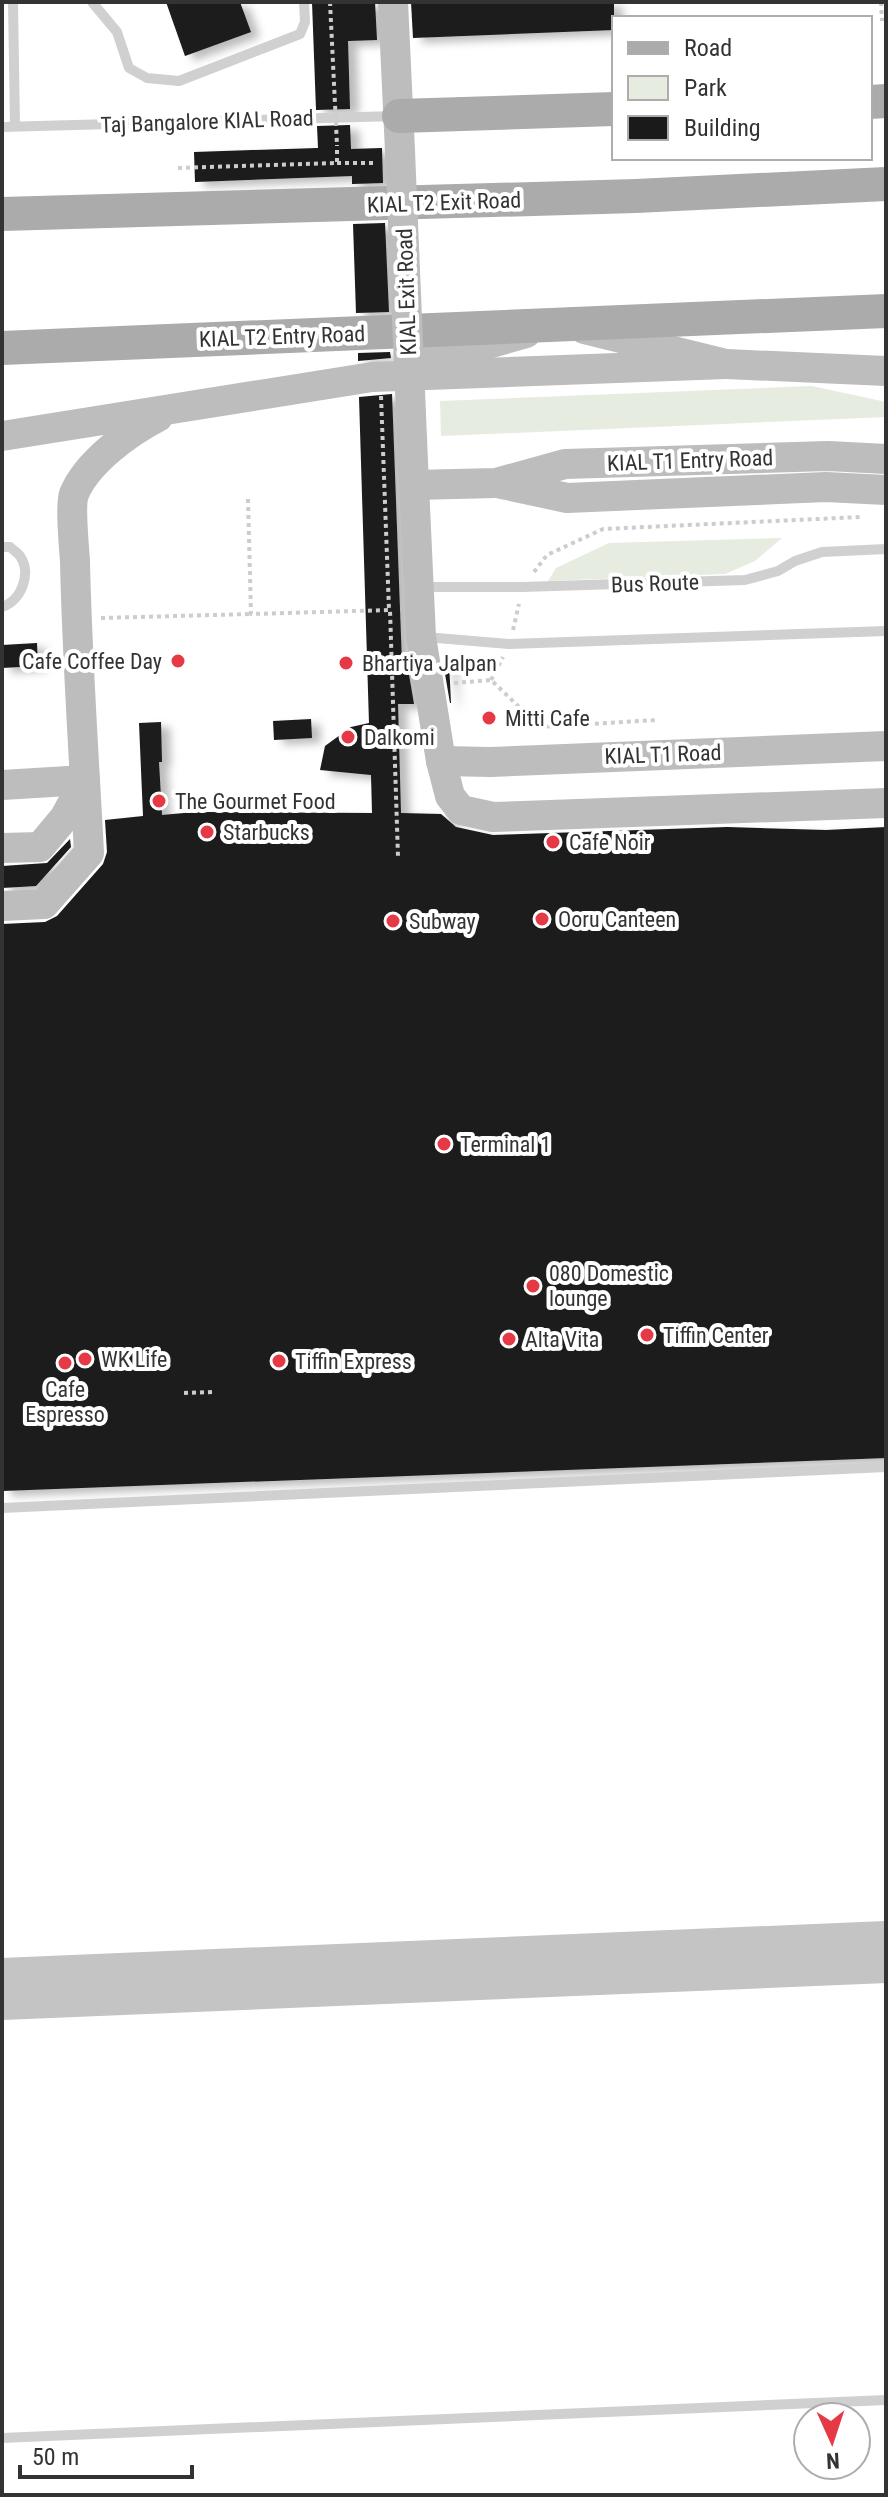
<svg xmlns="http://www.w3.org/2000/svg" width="888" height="2497" font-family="'Roboto Condensed',sans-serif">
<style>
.green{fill:#e6ecdf}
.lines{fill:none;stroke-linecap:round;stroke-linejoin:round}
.taxiway{stroke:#c4c4c4;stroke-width:62}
.building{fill:#1a1a1a;filter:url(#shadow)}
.path{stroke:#cdcdcd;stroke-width:4;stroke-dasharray:4 4;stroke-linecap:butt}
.lane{stroke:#d0d0d0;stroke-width:10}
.secondary{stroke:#bdbdbd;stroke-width:30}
.primary{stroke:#ababab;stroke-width:34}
.path-bridge{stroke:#cdcdcd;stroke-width:4;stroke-dasharray:4 4;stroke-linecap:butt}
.secondary-bridge{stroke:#bdbdbd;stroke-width:30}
.poi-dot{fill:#e63946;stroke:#fff;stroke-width:3}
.labels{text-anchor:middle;stroke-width:8;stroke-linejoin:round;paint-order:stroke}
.street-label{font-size:22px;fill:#333;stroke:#fff}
.poi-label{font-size:22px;fill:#333;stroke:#fff;text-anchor:start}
</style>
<defs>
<filter id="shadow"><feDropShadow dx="9" dy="5" stdDeviation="4" flood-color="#0004"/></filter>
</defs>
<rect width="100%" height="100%" fill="#fff"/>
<g class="green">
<polygon points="812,386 886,402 886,417 441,436 440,401"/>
<polygon points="782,538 755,561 725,574 548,581 556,568 609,543"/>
</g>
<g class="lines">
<polyline class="taxiway" points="2,1989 886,1952"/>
</g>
<g class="building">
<polygon points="166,2 240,2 251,32 185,56"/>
<polygon points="312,2 375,2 377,40 348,41 350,109 316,110"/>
<polygon points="411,2 614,2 614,30 413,38"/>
<polygon points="350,125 351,149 382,148 383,183 352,184 352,176 195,182 194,152 318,148 317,126"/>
<polygon points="385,223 389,312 356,313 353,224"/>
<polygon points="390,352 391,358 358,361 358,353"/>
<polygon points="392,394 402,663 407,663 414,704 398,704 401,813 441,814 456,827 493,835 727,827 826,830 886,827 886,1458 2,1491 2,924 45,922 57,916 103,864 107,852 105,820 143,816 139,723 161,722 162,762 159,762 162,815 195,812 372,813 371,775 320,770 325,746 351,727 369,723 359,397"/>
<polygon points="37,643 38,666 2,668 2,645"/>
<polygon points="443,662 449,662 451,703 450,703"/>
<polygon points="311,719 312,738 274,740 273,721"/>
<polygon points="70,839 71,847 36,886 2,888 2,866 47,863"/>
</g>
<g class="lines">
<g class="path">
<polyline points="881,2 882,21"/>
<polyline points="178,168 337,163 337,145"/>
<polyline points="248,499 251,614 390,610 398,857"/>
<polyline points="534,572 547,555 603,529 860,517"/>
<polyline points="101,618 251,614"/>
<polyline points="513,630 519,604"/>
<polyline points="491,680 503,657"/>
<polyline points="454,683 491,680 540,727 657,720"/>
<polyline points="184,1393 212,1392"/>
</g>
<g class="lane">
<polyline points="13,2 15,126"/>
<polyline points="92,2 117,32 129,68 147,78 179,81 300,34 305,22 304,2"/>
<polyline points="2,127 396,116"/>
<path d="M2 547H10C13 550 17 552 20 556 32 574 21 601 2 607"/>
<polyline points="422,587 522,587 745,580 778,571 795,561 822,552 886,549"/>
<polyline points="425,637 509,644 886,631"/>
<polyline points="2,1508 886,1467"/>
<polyline points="2,2438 886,2400"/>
</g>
<g class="secondary">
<polyline points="393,2 400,151"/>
<polyline points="584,329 726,364 886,371"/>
<polyline points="419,364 526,333"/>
<polyline points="2,436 372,377 726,364"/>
<polyline points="412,438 414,485 496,483 565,464 828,456 886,459"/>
<polyline points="502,484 567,498 826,487 886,490"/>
<polyline points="414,485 421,637 441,761 450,796 461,810 493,817 886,803"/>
<polyline points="441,761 491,762 886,746"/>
<polyline points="2,785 85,780"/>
<polyline points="2,848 40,847 65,817 84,782"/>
<path d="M2 906 44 904 89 853C84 756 77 658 75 561 74 547 70 505 74 494 87 462 129 432 158 417"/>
</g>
<g class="primary">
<polyline points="870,102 886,101"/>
<polyline points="399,116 614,109"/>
<polyline points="2,214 636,196 886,184"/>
<polyline points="2,348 886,311"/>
</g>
<g class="path-bridge">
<polyline points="330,2 337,145"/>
<polyline points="337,163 373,163"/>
<polyline points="381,396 389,610"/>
</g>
<polyline class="secondary-bridge" points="400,151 412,438"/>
</g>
<g class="poi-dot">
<circle cx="178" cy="661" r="8"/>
<circle cx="346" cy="663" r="8"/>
<circle cx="489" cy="718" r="8"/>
<circle cx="348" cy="737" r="8"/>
<circle cx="159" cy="801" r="8"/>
<circle cx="207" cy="832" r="8"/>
<circle cx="553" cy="842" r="8"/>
<circle cx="542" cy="919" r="8"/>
<circle cx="393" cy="921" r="8"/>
<circle cx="444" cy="1144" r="8"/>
<circle cx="533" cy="1286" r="8"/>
<circle cx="647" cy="1335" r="8"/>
<circle cx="509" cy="1339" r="8"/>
<circle cx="85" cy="1359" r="8"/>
<circle cx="279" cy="1361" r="8"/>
<circle cx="65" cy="1363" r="8"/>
</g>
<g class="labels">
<g class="street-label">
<text transform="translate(207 121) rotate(-2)" y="8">Taj Bangalore KIAL Road</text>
<text transform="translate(444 202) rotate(-2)" y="8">KIAL T2 Exit Road</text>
<text transform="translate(406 292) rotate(-92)" y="8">KIAL Exit Road</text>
<text transform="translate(282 336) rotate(-2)" y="8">KIAL T2 Entry Road</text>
<text transform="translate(690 460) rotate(-2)" y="8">KIAL T1 Entry Road</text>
<text transform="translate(655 583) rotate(-2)" y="8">Bus Route</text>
<text transform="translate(663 754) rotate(-2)" y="8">KIAL T1 Road</text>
</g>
<g class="poi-label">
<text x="162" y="669" text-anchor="end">Cafe Coffee Day</text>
<text x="362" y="671">Bhartiya Jalpan</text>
<text x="505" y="726">Mitti Cafe</text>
<text x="364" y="745">Dalkomi</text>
<text x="175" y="809">The Gourmet Food</text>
<text x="223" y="840">Starbucks</text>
<text x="569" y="850">Cafe Noir</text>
<text x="558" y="927">Ooru Canteen</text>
<text x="409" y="929">Subway</text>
<text x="460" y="1152">Terminal 1</text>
<text x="549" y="1281">080 Domestic<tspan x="549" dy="25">lounge</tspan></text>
<text x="663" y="1343">Tiffin Center</text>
<text x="525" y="1347">Alta Vita</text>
<text x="101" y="1367">WK Life</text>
<text x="295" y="1369">Tiffin Express</text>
<text x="65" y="1397" text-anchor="middle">Cafe<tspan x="65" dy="25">Espresso</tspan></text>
</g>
</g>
<rect width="888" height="2497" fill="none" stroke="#333333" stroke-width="8"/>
<rect x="612" y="16" width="260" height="144" fill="#ffffff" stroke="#adadad" stroke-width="2"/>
<rect x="628" y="42" width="40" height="12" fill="#ababab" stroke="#adadad" stroke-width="2"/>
<text x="684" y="56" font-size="24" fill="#333333">Road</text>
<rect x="628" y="76" width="40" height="24" fill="#e6ecdf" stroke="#adadad" stroke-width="2"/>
<text x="684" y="96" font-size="24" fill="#333333">Park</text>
<rect x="628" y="116" width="40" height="24" fill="#1a1a1a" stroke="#adadad" stroke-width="2"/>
<text x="684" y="136" font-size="24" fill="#333333">Building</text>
<g transform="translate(832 2441) rotate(177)"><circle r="38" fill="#ffffff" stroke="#adadad" stroke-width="2"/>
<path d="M0-6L14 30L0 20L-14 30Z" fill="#e63946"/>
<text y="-12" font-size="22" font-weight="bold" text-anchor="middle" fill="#333333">N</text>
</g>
<path d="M20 2465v12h172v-12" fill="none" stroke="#333333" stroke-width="4"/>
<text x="32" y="2465" font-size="24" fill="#333333" stroke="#ffffff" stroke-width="6" paint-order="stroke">50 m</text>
</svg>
